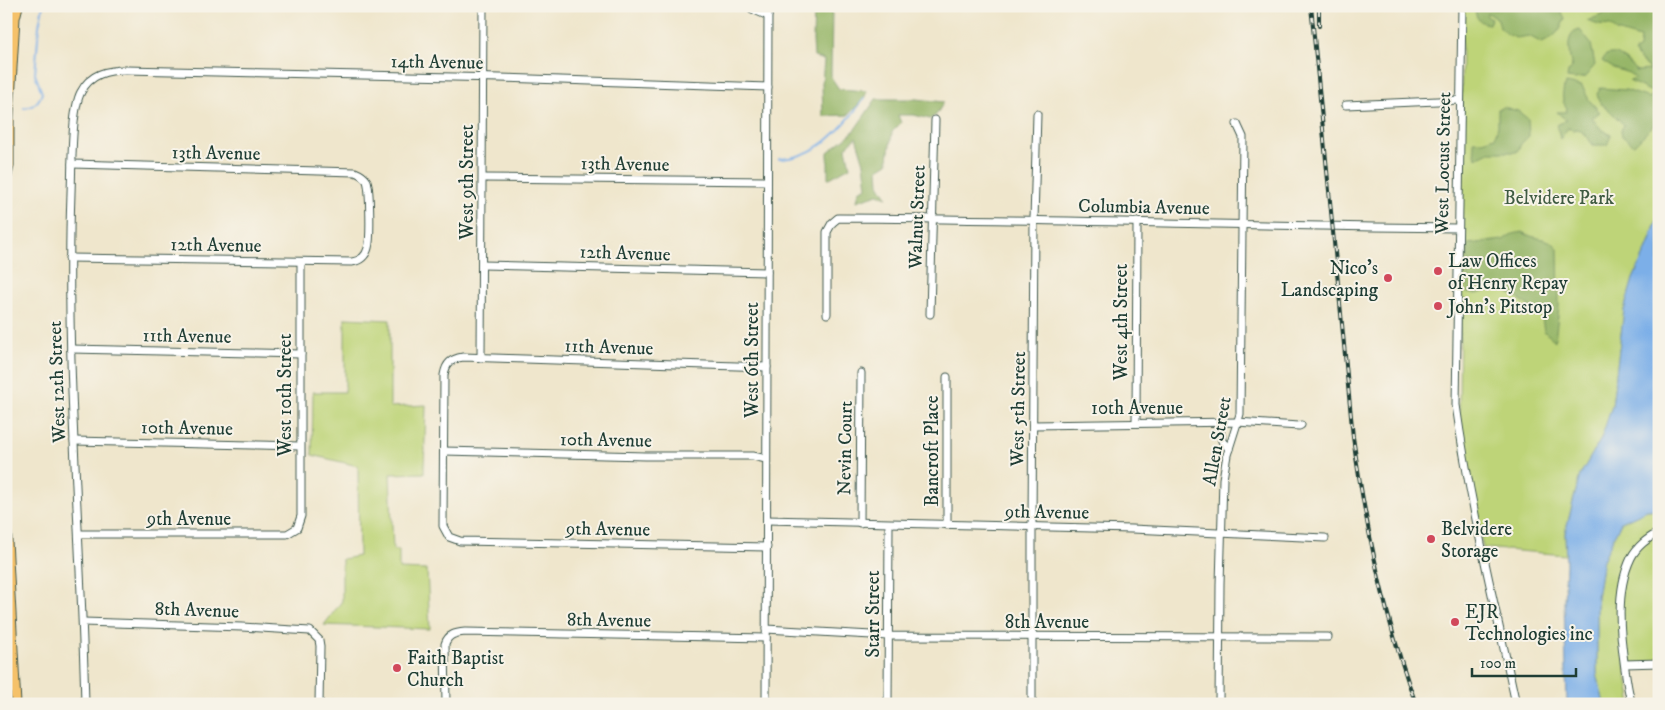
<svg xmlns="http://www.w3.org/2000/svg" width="1665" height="710" font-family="'IM FELL DW Pica',serif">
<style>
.green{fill:#bed478;stroke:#6e8856}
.forest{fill:#96b668;stroke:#5a7a4e}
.water{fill:#7bafe8;stroke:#4d768e}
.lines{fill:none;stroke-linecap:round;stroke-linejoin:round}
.stream{stroke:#7bafe8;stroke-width:2}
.minor-casing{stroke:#3e564b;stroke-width:9}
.major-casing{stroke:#3e564b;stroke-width:11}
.minor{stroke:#fff;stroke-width:7}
.major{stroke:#f5c16b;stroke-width:9}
.rail-casing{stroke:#1f3d34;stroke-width:4}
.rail{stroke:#f7f3e8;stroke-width:2;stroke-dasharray:5.5;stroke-linecap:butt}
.poi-dot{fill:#d1495b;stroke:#f7f3e8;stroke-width:2}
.labels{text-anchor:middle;stroke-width:4;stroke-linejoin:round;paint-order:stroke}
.street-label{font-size:19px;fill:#1f3d34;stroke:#f7f3e8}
.park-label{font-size:19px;fill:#3f5b42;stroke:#f7f3e8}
.poi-label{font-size:19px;fill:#1f3d34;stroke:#f7f3e8;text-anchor:start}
</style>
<rect width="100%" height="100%" fill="#f7f3e8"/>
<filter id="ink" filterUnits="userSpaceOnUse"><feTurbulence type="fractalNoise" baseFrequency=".02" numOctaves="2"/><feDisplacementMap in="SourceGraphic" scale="10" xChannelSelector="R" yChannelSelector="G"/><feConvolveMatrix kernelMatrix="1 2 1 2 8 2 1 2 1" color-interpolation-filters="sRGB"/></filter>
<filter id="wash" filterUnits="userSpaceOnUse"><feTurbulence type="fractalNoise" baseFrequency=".0096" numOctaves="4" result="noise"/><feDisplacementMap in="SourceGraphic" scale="20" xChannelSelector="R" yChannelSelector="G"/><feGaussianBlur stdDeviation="1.12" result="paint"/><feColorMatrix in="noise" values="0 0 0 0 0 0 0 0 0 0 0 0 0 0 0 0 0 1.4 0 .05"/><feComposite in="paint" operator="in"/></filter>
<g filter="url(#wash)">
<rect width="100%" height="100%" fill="#efe6cc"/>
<g class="green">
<polygon points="1462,6 1659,6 1659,214 1648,246 1633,279 1624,310 1612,406 1601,439 1580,475 1565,533 1566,555 1483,548 1459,431"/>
<polygon points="345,318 390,320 390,407 426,405 424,473 390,474 393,550 399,550 399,569 427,570 430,629 324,625 342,601 342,559 359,556 358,466 312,455 313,392 345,392"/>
<polygon points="1659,509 1659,663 1625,664 1632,704 1604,704 1597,673 1597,597 1603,560 1621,522 1647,510"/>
</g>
<g class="forest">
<polygon points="814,6 832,6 831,77 839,89 867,91 864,99 848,115 823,116 822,83 824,60 814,57 813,40"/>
<path d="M1475 6H1558L1565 18C1560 31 1555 37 1542 43L1529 36 1516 38 1507 34 1500 28 1498 19 1488 13 1486 15 1491 19 1489 24C1478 23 1475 17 1475 6Z"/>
<path d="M1605 6H1655L1659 30V116L1652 127 1634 145 1622 136 1621 130 1624 125 1608 109 1599 102 1597 93 1600 88 1626 90 1649 98 1654 93 1629 81 1636 79 1629 73 1613 68 1602 61 1606 55C1621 50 1626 63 1637 71L1651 70 1639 59 1634 52 1639 48 1640 38 1616 31 1610 26 1599 25 1587 21 1606 13Z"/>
<path d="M1580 30 1591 44 1595 65 1585 77 1575 79 1567 78 1568 72 1572 69C1570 57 1563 33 1580 30Z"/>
<path d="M1565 83 1582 86 1589 100 1600 112 1592 118 1601 129 1611 135 1607 145H1593L1584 133 1577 129 1573 130 1568 128 1560 139 1557 125 1566 120 1557 112H1566L1567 108C1560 100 1563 92 1565 83Z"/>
<path d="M876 99H917L944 102 936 115 930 119 914 115H898L901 123 892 132C891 143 888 152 888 163L878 169 879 184 887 197 878 194 857 201 859 191 867 187 864 163 856 137 846 148 850 167 828 179V152L853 132Z"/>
<polygon points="1504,107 1518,111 1528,119 1529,136 1521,144 1517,152 1489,152 1476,158 1473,141 1483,141 1495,137 1498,126 1498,109"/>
<path d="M1522 232C1536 241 1547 235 1558 248L1559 307 1555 341 1544 331 1542 318C1533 309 1508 287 1493 289 1482 291 1480 296 1467 293L1468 244 1503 240 1512 234Z"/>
</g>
<polygon class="water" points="1659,214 1659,509 1647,510 1621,522 1603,560 1597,597 1597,673 1604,704 1567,704 1564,601 1566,565 1565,533 1580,475 1601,439 1612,406 1624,310 1633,279 1648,246"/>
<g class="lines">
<g class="stream">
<path d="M24 108C34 107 39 102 42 93L35 74 39 26 43 6"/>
<path d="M779 159C817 158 843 128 864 99"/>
</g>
</g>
</g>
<g filter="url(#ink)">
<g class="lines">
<g class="minor-casing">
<g id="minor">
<polyline points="751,6 752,9 768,16"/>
<path d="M1462 6 1456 405C1470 505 1495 605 1516 704"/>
<polyline points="1346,105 1460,100"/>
<polyline points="483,178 767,181"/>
<path d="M69 258 352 262C360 261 366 256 368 248 371 239 370 189 367 181 364 176 360 174 355 172L72 164"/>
<polyline points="482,265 767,272"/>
<path d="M827 314V232L832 223 838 218C1045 219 1251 226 1457 228"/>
<polyline points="930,314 935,120"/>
<polyline points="71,349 301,354"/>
<polyline points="481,358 483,6"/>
<polyline points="1136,423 1137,222"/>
<polyline points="1219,424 1222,441 1229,449"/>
<polyline points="1033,425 1237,422 1299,426 1301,425"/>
<polyline points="74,441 300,446"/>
<polyline points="444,451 646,456 753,456 766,459"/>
<polyline points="767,520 1132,529 1325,538"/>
<polyline points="860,523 861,373"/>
<polyline points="947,525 947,377"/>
<polyline points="79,534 287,534 297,528 301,516 301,262"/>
<path d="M767 547 460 541 449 537 443 526 444 375C446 363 451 359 463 357L767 367"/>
<polyline points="83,622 242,627 310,631 319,640 320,646 319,704"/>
<polyline points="766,629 889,636 1328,637"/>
<polyline points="1625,664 1659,663"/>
<path d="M85 704C81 534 65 363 71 193 72 170 71 110 81 92 90 74 107 70 126 70L500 78 768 87"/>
<path d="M446 704 445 644C448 634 456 633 465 632L766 638"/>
<polyline points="766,704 768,6"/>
<polyline points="888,704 889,524"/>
<polyline points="1032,704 1032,526 1034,220 1037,114"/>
<polyline points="1219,704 1220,584 1223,479 1227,455 1240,414 1243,137 1237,124"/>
<path d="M1632 704C1628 693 1627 681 1625 669 1620 635 1615 591 1631 558 1637 546 1647 539 1659 532"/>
</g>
</g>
<g class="major-casing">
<g id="major">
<polyline points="6,180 9,166 9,117 15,18 18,6"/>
<polyline points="6,522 16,704"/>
</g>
</g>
<use href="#minor" class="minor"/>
<use href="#major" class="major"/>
<g class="rail-casing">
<g id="rail">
<path d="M1311 6 1353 437C1366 528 1384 618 1416 704"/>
<polyline points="1319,26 1319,6"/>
</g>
</g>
<use href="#rail" class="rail"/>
</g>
</g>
<g class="poi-dot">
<circle cx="1438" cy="271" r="5"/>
<circle cx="1388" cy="278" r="5"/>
<circle cx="1438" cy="306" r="5"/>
<circle cx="1431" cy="539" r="5"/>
<circle cx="1455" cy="622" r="5"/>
<circle cx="397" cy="668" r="5"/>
</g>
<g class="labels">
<g class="street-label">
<text transform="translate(437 61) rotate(1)" y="7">14th Avenue</text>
<text transform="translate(216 152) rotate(1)" y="7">13th Avenue</text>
<text transform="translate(625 163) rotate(1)" y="7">13th Avenue</text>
<text transform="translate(1442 163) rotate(-89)" y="7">West Locust Street</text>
<text transform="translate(466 182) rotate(-90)" y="7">West 9th Street</text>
<text transform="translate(1144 206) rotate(1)" y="7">Columbia Avenue</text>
<text transform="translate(916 217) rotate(-88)" y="7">Walnut Street</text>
<text transform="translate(216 244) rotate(1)" y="7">12th Avenue</text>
<text transform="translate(625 252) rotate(2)" y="7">12th Avenue</text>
<text transform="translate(1120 322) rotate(-90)" y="7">West 4th Street</text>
<text transform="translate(187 335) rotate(1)" y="7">11th Avenue</text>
<text transform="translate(609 346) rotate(2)" y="7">11th Avenue</text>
<text transform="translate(751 360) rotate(-90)" y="7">West 6th Street</text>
<text transform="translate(56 382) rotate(-92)" y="7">West 12th Street</text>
<text transform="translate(284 395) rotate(-90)" y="7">West 10th Street</text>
<text x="1137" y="414">10th Avenue</text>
<text transform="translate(1017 409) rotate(-89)" y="7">West 5th Street</text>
<text transform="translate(187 427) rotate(1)" y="7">10th Avenue</text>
<text transform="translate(606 439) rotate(1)" y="7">10th Avenue</text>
<text transform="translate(1216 441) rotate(-80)" y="7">Allen Street</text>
<text transform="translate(844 448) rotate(-89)" y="7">Nevin Court</text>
<text transform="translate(931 451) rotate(-90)" y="7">Bancroft Place</text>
<text transform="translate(1047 511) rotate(1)" y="7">9th Avenue</text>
<text x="189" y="525">9th Avenue</text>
<text transform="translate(608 528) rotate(1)" y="7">9th Avenue</text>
<text transform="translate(197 609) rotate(2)" y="7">8th Avenue</text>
<text transform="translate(872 614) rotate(-90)" y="7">Starr Street</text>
<text transform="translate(609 619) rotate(1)" y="7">8th Avenue</text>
<text x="1047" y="628">8th Avenue</text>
</g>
<g class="park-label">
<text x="1559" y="204">Belvidere Park</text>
</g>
<g class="poi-label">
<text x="1448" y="267">Law Offices<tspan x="1448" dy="22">of Henry Repay</tspan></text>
<text x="1378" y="274" text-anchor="end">Nico's<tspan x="1378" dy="22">Landscaping</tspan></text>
<text x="1448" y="313">John's Pitstop</text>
<text x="1441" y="535">Belvidere<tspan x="1441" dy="22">Storage</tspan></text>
<text x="1465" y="618">EJR<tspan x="1465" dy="22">Technologies inc</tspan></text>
<text x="407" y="664">Faith Baptist<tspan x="407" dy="22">Church</tspan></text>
</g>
</g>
<rect width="1665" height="710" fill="none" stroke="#f7f3e8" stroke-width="25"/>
<path d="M1472 668v8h104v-8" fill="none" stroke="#1f3d34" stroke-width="2.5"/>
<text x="1480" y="668" font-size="15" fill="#1f3d34" stroke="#f7f3e8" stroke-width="4" paint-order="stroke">100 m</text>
</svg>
